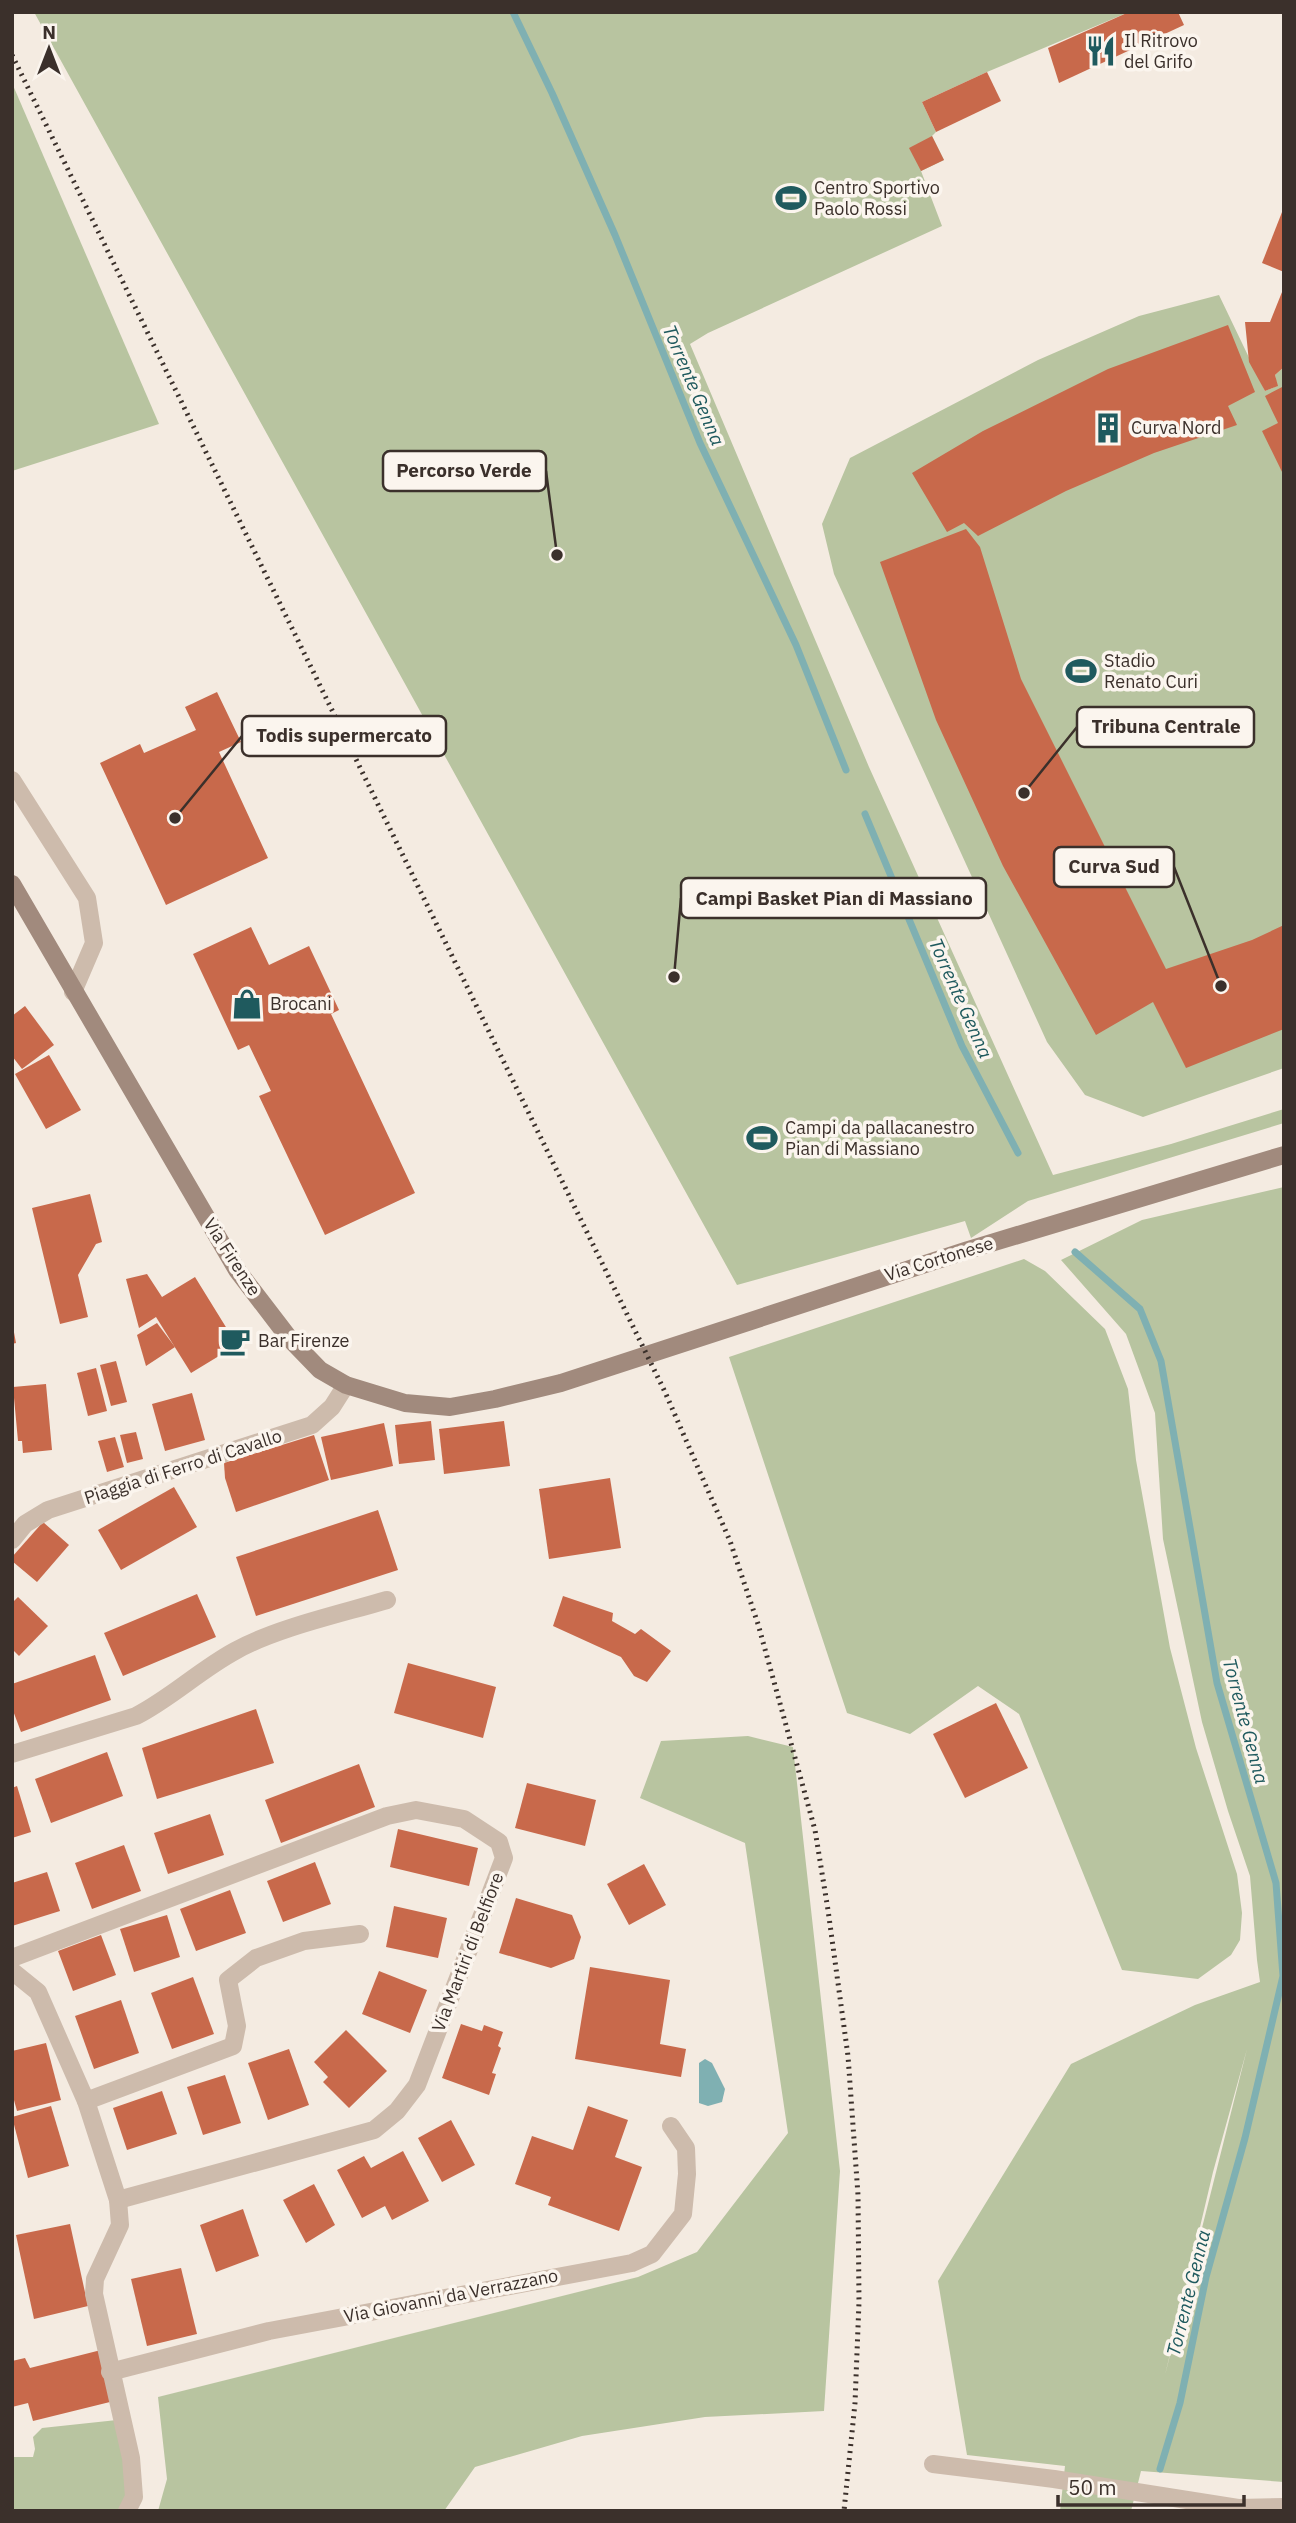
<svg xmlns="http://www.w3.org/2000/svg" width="1296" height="2523" font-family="'IBM Plex Sans',sans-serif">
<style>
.green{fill:#b8c4a0;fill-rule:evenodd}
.water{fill:#7fb0b2}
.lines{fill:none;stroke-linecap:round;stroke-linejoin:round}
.stream{stroke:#7fb0b2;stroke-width:7}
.building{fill:#c8694b}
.street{stroke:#cdbbac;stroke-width:18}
.secondary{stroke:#a18a7d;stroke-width:18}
.rail{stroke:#3b302b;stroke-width:5;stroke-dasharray:2 5;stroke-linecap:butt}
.labels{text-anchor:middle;stroke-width:7;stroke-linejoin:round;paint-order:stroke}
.poi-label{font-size:18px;fill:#3b302b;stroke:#fbf5ee;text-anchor:start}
.street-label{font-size:18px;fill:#3b302b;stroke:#fbf5ee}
.water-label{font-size:19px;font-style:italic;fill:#1f5a5e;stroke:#fbf5ee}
.leader{fill:none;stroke:#3b302b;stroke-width:2.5}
.callout-dot{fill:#3b302b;stroke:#fbf5ee;stroke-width:2.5}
.callout{fill:#fbf5ee;stroke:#3b302b;stroke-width:2.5}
.callout-label{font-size:19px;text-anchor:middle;font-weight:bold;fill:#3b302b}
</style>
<rect width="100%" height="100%" fill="#f4ebe1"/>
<g class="green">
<polygon points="34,12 1129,12 987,72 922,102 936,132 932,136 944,160 921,171 942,226 708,333 690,344 869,767 1053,1175 1171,1144 1284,1109 1284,1123 1028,1201 971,1238 965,1221 737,1285"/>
<polygon points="12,83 159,424 12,471"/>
<polygon points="1219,295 1265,391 1277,386 1275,375 1284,367 1284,1068 1143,1117 1085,1095 1047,1042 834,574 822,524 850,458 1038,360 1139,316"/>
<path d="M1284 1187V2482L1141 2471 1131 2511H1060L1065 2466 967 2455 938 2281 1071 2064 1195 2005 1260 1982 1257 1960 1250 1876 1228 1811 1202 1722 1163 1539 1155 1413 1126 1334 1061 1260 1142 1220ZM1247 2049 1165 2375 1213 2172Z"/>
<polygon points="1024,1259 1045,1271 1105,1329 1128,1389 1136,1460 1170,1648 1196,1748 1237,1874 1242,1913 1240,1940 1231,1955 1198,1979 1122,1970 1019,1714 978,1686 910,1734 847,1713 729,1357"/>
<polygon points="748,1736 793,1747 840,2171 824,2411 705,2417 582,2436 475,2467 444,2511 158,2511 167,2479 158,2397 638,2277 697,2252 788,2133 745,1843 640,1798 661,1741"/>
<polygon points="117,2420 130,2495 120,2511 12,2511 12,2457 33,2457 35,2449 33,2437 42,2428"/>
</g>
<polygon class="water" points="705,2059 712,2063 725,2089 722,2102 708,2106 699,2103 699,2063"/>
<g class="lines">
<g class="stream">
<polyline points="513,12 552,93 615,235 700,443 796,645 846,770"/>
<polyline points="865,814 962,1046 1018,1153"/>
<polyline points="1075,1252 1140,1309 1161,1361 1217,1683 1276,1883 1283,1976 1245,2138 1206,2277 1180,2403 1160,2469"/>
</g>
</g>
<g class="building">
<polygon points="1129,12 1178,12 1184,25 1059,83 1048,48"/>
<polygon points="987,72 1001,101 936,132 922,102"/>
<polygon points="932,136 944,160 921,171 909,148"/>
<polygon points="1284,207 1284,272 1262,263"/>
<polygon points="1284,287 1284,367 1275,375 1278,386 1265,391 1249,362 1245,322 1270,322"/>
<polygon points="1228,325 1255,392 1228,406 1237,425 1154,453 1066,491 978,536 964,523 947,532 912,473 983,431 1108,369"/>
<polygon points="1284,386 1284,476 1262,431 1278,423 1265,396"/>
<polygon points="966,529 980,547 1021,679 1166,969 1252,940 1284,925 1284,1029 1186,1068 1153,1002 1096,1035 1003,866 936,720 880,562"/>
<polygon points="217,692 241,742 219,752 268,858 166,905 100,763 140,744 144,753 196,730 185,707"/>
<polygon points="251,927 269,965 309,946 339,1010 331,1014 415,1193 325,1235 259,1096 271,1091 249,1045 238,1050 193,954"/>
<polygon points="25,1006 54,1045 22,1069 12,1056 12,1016"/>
<polygon points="49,1055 81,1110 46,1129 15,1074"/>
<polygon points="90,1194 102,1242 96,1244 78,1275 88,1317 60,1324 32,1208"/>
<polygon points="147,1274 162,1297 195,1277 237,1345 191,1373 156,1317 139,1328 126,1279"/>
<polygon points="12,1322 16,1343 12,1344"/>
<polygon points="157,1323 175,1347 146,1366 137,1335"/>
<polygon points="116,1361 127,1402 111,1406 100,1365"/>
<polygon points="96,1368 107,1411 88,1416 77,1373"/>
<polygon points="46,1384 52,1450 23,1453 22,1441 18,1441 13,1387"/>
<polygon points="192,1393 205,1440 165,1451 152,1404"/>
<polygon points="431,1421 435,1460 399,1464 395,1425"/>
<polygon points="504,1421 510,1466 444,1474 439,1429"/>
<polygon points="384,1423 393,1466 331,1480 321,1437"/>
<polygon points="136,1432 143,1459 127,1463 120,1435"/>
<polygon points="314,1435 329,1480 236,1512 225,1478 224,1463"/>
<polygon points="115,1437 124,1467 107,1472 98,1441"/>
<polygon points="610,1478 621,1548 549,1559 539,1489"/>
<polygon points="174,1487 197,1527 121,1570 98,1530"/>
<polygon points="378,1510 398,1570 256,1616 236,1557"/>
<polygon points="43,1522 69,1545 37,1582 12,1561 12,1557"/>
<polygon points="197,1594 216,1637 123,1676 104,1633"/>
<polygon points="563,1596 613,1613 612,1621 635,1634 641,1629 671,1651 647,1682 634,1676 621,1657 553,1626"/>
<polygon points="18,1597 48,1626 19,1656 12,1649 12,1603"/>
<polygon points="95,1655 111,1700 21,1732 12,1708 12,1684"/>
<polygon points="408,1663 496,1687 483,1738 394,1713"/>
<polygon points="996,1703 1028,1768 965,1798 933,1734"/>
<polygon points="256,1709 274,1763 157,1799 142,1748"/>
<polygon points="107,1752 123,1796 51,1823 35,1779"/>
<polygon points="359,1764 375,1807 281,1843 265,1800"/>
<polygon points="527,1783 596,1800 585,1846 515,1828"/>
<polygon points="17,1786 31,1832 12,1838 12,1788"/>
<polygon points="210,1814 224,1855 168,1874 154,1833"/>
<polygon points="398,1829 478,1848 469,1886 390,1867"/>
<polygon points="124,1845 141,1891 92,1909 75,1863"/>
<polygon points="315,1862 331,1904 283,1922 267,1881"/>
<polygon points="644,1864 666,1905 629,1925 607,1884"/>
<polygon points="47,1872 60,1911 12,1926 12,1883"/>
<polygon points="230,1890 246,1933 196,1951 180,1909"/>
<polygon points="516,1898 572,1915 581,1937 574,1959 551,1968 499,1953"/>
<polygon points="394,1906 447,1918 438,1958 386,1947"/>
<polygon points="167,1915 180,1957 134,1972 120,1929"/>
<polygon points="101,1935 116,1975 73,1991 58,1951"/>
<polygon points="590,1967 670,1980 660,2044 686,2049 681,2077 575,2059"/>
<polygon points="379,1971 427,1990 410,2033 362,2014"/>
<polygon points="193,1977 214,2034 172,2049 151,1993"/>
<polygon points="121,2000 139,2053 94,2069 75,2016"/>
<polygon points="461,2024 482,2031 484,2025 503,2032 498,2046 501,2048 492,2073 496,2074 489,2095 442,2078"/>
<polygon points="346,2030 387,2071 349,2108 323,2082 328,2077 314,2062"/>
<polygon points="46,2043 61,2100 17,2111 12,2093 12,2051"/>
<polygon points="289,2049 309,2105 268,2120 248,2063"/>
<polygon points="225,2075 241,2123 203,2135 187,2087"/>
<polygon points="162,2091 177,2134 127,2150 113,2108"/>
<polygon points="51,2106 69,2166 28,2178 12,2117"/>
<polygon points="588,2106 628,2120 615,2157 642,2167 619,2231 548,2205 551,2197 515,2184 532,2136 573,2150"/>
<polygon points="451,2120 475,2165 442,2182 418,2138"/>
<polygon points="403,2151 429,2201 392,2220 385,2206 362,2218 337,2170 364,2156 371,2168"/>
<polygon points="314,2184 335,2225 306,2243 283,2200"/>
<polygon points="243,2209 259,2256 216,2272 200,2225"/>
<polygon points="70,2224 88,2306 34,2319 16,2235"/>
<polygon points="181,2268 197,2334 147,2346 131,2279"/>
<polygon points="101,2350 114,2401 33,2421 28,2403 12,2407 12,2361 25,2358 30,2368"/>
</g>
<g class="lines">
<g class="street">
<polyline points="12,780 87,898 94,943 73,992"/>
<polyline points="12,1540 25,1524 48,1510 312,1425 332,1407 346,1385"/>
<path d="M12 1754 136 1716C171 1698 200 1670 235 1651 276 1628 340 1614 387 1600"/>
<polyline points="12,1958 387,1816 416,1810 464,1819 499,1842 504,1858 417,2085 397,2111 374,2130 118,2200"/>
<polyline points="12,1971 38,1992 86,2101 118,2200 120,2225 95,2279 94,2294 131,2458 134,2497 127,2511"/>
<polyline points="86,2101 233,2046 237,2026 228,1980 256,1958 304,1941 360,1934"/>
<polyline points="110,2372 269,2331 632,2263 652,2254 683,2214 687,2174 686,2148 671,2126"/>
<polyline points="933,2464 1054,2479 1238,2508 1284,2507"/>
</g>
<polyline class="secondary" points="12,884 237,1270 289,1338 320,1370 346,1385 405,1403 450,1407 495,1399 561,1383 968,1250 1284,1155"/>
<polyline class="rail" points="12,55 665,1392 730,1541 758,1624 815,1830 828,1910 848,2056 858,2195 859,2302 855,2403 844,2511"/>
</g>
<defs>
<g id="restaurant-bare" transform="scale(2.415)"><path d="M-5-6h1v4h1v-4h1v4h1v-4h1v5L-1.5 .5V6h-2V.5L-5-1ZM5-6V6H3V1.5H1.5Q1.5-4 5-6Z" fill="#1f5a5e" stroke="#fbf5ee" stroke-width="2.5" paint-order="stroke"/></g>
<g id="stadium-bare" transform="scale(2.415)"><path d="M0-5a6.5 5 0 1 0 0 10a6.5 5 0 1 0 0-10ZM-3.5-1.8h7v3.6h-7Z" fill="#1f5a5e" stroke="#fbf5ee" stroke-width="2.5" paint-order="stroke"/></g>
<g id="building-bare" transform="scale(2.415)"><path d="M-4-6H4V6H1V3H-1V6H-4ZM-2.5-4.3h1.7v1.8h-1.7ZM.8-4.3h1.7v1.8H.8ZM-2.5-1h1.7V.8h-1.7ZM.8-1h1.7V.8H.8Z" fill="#1f5a5e" stroke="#fbf5ee" stroke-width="2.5" paint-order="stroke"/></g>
<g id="shop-bare" transform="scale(2.415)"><path d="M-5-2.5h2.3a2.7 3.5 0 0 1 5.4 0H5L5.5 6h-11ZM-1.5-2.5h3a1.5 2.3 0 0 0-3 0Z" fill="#1f5a5e" stroke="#fbf5ee" stroke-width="2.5" paint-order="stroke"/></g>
<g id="cafe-bare" transform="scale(2.415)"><path d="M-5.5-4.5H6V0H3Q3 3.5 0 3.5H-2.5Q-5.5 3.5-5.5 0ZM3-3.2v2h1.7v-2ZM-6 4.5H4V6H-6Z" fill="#1f5a5e" stroke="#fbf5ee" stroke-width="2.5" paint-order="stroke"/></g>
</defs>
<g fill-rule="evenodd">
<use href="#restaurant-bare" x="1101" y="51"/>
<use href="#stadium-bare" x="791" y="198"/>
<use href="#building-bare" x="1108" y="428"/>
<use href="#stadium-bare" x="1081" y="671"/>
<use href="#shop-bare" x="247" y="1004"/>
<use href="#stadium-bare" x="762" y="1138"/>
<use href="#cafe-bare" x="235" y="1341"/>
</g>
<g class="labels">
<g class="poi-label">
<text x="1124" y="47">Il Ritrovo<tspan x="1124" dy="21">del Grifo</tspan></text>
<text x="814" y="194">Centro Sportivo<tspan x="814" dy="21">Paolo Rossi</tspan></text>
<text x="1131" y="434">Curva Nord</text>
<text x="1104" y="667">Stadio<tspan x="1104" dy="21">Renato Curi</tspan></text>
<text x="270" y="1010">Brocani</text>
<text x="785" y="1134">Campi da pallacanestro<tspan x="785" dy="21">Pian di Massiano</tspan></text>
<text x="258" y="1347">Bar Firenze</text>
</g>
<g class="street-label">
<text transform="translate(232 1257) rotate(57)" y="6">Via Firenze</text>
<text transform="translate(939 1259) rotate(-17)" y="6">Via Cortonese</text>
<text transform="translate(183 1467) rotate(-18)" y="6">Piaggia di Ferro di Cavallo</text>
<text transform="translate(468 1952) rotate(-69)" y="6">Via Martiri di Belfiore</text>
<text transform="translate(451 2296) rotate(-11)" y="6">Via Giovanni da Verrazzano</text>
</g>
<g class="water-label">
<text transform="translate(694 385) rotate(67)" y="7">Torrente Genna</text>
<text transform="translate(961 998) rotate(66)" y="7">Torrente Genna</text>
<text transform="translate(1246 1721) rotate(75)" y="7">Torrente Genna</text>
<text transform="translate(1188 2293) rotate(-76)" y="7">Torrente Genna</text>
</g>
</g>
<path class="leader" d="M557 555L546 471M1024 793L1077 727M175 818L242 736M1221 986L1174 867M674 977L681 898"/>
<g class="callout-dot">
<circle cx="557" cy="555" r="7"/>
<circle cx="1024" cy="793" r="7"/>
<circle cx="175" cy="818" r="7"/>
<circle cx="1221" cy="986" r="7"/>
<circle cx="674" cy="977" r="7"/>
</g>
<g class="callout">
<rect x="383" y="451" width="163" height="40" rx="7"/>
<rect x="1077" y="707" width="177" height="40" rx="7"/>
<rect x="242" y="716" width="204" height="40" rx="7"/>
<rect x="1054" y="847" width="120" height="40" rx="7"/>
<rect x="681" y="878" width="305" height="40" rx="7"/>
</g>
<g class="callout-label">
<text x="464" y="477">Percorso Verde</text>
<text x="1166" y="733">Tribuna Centrale</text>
<text x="344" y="742">Todis supermercato</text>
<text x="1114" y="873">Curva Sud</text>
<text x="834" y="905">Campi Basket Pian di Massiano</text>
</g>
<rect width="1296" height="2523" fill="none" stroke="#3b302b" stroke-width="28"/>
<g transform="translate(49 49)" stroke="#fbf5ee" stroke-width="5" paint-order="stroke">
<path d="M0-5L12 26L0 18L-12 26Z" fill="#3b302b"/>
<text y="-10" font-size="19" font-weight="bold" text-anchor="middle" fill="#3b302b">N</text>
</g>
<path d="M1058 2495v10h186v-10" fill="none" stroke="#3b302b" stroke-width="3.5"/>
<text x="1068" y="2495" font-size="21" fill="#3b302b" stroke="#fbf5ee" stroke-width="5" paint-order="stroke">50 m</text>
</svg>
